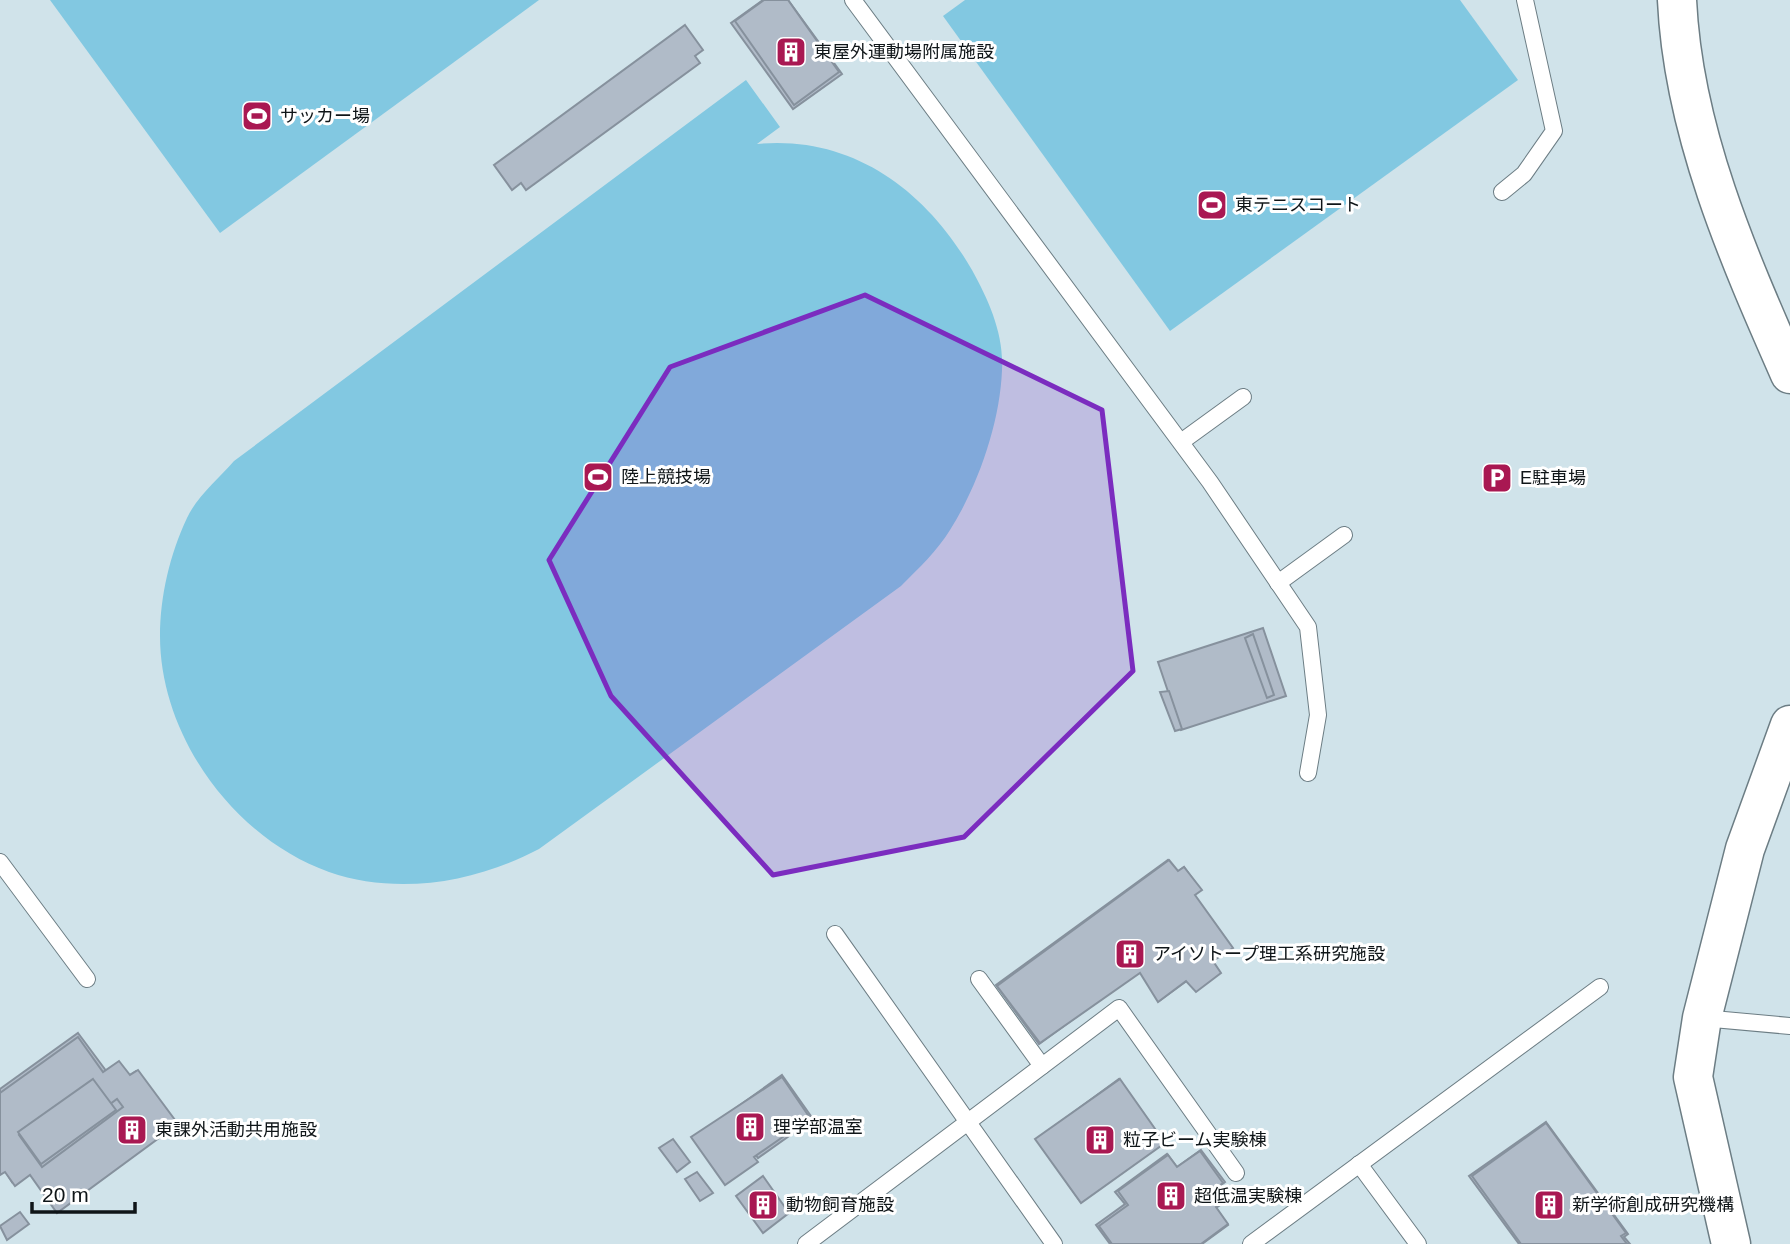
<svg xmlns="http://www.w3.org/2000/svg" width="1790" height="1244" font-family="Helvetica,'Noto Sans JP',sans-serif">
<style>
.green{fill:#82c8e1}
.building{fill:#b0bbc8;stroke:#86919d;stroke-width:2;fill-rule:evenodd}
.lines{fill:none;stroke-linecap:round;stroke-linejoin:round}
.service-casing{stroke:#6c7d84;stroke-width:18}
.tertiary-casing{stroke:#6c7d84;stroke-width:41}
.service{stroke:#fff;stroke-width:16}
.tertiary{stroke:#fff;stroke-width:38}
.marked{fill:#7b2cbf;fill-opacity:0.2;stroke:#7b2cbf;stroke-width:5;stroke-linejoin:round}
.labels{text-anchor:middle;stroke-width:6;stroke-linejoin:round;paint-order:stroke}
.poi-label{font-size:18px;fill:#0f1518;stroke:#fff;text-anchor:start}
</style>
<rect width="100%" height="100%" fill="#d0e3ea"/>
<g class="green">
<polygon points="50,0 539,0 220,233"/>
<polygon points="965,0 1460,0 1518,80 1170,331 943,16"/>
<path d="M746 80 780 127 757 144C852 135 926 190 972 270 989 301 1004 334 1002 370 1000 423 978 486 950 530 937 551 919 568 901 586L539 849C476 882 399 896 329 872 235 839 160 737 160 636 160 596 170 554 187 518 196 498 219 478 234 461Z"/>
</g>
<g class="building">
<polygon points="763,0 788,0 842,74 793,109 731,23"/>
<polygon points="764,0 788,0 839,72 794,105 735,21"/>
<polygon points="685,25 703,50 695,56 700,63 526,190 521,183 512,190 494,165"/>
<polygon points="1263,628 1286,696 1181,730 1158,662"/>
<polygon points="1253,634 1274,695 1267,698 1245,638"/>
<polygon points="1169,691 1182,729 1175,731 1160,692"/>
<polygon points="1168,860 1177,872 1184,867 1200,889 1193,894 1231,946 1211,961 1219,971 1195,989 1188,980 1159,1001 1141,970 1039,1044 996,985"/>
<polygon points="1169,860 1178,871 1184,867 1202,890 1195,895 1233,948 1213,961 1221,973 1196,992 1186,981 1158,1002 1140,973 1040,1043 997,986"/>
<polygon points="78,1033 107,1072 120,1064 128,1076 136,1071 174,1121 56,1207 30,1169 12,1182 4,1169 0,1172 0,1089"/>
<path d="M78 1037 103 1072 119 1061 130 1075 138 1070 178 1124 57 1213 30 1175 15 1186 5 1172 0 1175V1093ZM93 1081 110 1104 117 1099 123 1107 42 1167 19 1135Z"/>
<polygon points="782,1075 813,1119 758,1158 726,1115"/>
<polygon points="782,1077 810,1118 754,1157 758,1162 725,1185 691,1137"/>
<polygon points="93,1079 116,1110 41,1164 18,1132"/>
<polygon points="1119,1079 1163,1141 1080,1201 1037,1139"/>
<polygon points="1120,1079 1165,1143 1081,1203 1035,1139"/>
<polygon points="1546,1122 1628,1234 1624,1237 1630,1244 1519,1244 1469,1176"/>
<polygon points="1546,1123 1626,1233 1621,1236 1627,1244 1521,1244 1472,1176"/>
<polygon points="673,1139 690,1162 677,1172 659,1148"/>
<polygon points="1201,1150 1225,1182 1217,1188 1226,1201 1216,1208 1228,1225 1202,1244 1110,1244 1096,1225 1125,1204 1115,1192 1167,1154 1177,1167"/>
<polygon points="1200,1151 1223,1183 1216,1188 1225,1201 1216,1207 1228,1224 1201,1244 1112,1244 1099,1226 1128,1205 1118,1191 1168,1155 1177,1167"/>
<polygon points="697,1172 713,1193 700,1201 685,1179"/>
<polygon points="763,1176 789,1213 763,1233 736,1196"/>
<polygon points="20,1212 29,1224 7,1240 0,1226"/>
</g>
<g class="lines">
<g class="service-casing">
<g id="service">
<polyline points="853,0 1210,482 1308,627 1318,715 1308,773"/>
<polyline points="1502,192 1524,174 1554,131 1525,0"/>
<polyline points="1181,442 1243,397"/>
<polyline points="1278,583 1344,535"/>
<polyline points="0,862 87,979"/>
<polyline points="835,934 1054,1244"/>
<polyline points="979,979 1042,1066"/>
<polyline points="1702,1018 1790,1026"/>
<polyline points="1359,1164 1418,1244"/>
<polyline points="806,1244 1119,1008 1236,1173"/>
<polyline points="1251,1244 1600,987"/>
</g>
</g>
<g class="tertiary-casing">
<g id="tertiary">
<path d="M1677 0C1683 131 1738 256 1790 374"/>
<polyline points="1731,1244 1693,1077 1702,1018 1745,849 1790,725"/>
</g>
</g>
<use href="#service" class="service"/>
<use href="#tertiary" class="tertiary"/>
</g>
<path class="marked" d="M865 295 1102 410 1133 671 964 837 773 875 611 696 549 560 670 367Z"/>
<defs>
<g id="building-square" transform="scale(1.575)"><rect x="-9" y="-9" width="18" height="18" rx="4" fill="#a91852" stroke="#fff"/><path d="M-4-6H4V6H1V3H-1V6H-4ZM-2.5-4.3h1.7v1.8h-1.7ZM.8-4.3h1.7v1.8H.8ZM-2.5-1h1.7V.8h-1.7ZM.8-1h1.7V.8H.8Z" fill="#fff"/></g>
<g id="stadium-square" transform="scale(1.575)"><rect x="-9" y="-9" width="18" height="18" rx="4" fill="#a91852" stroke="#fff"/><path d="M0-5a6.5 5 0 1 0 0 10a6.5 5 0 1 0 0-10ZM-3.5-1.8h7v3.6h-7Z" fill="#fff"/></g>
<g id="parking-square" transform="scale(1.575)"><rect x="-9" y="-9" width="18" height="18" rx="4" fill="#a91852" stroke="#fff"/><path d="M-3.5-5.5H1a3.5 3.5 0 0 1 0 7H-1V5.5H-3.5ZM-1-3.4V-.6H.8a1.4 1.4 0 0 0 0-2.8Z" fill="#fff"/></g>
</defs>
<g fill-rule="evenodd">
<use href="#building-square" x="791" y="52"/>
<use href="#stadium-square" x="257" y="116"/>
<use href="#stadium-square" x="1212" y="205"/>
<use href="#stadium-square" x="598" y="477"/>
<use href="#parking-square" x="1497" y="478"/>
<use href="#building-square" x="1130" y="954"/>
<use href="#building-square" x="750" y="1127"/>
<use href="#building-square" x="132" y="1130"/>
<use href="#building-square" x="1100" y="1140"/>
<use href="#building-square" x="1171" y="1196"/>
<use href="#building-square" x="763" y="1205"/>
<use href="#building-square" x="1549" y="1205"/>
</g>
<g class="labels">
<g class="poi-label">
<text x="814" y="58">東屋外運動場附属施設</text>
<text x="280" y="122">サッカー場</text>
<text x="1235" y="211">東テニスコート</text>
<text x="621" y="483">陸上競技場</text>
<text x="1520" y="484">E駐車場</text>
<text x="1153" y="960">アイソトープ理工系研究施設</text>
<text x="773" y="1133">理学部温室</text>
<text x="155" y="1136">東課外活動共用施設</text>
<text x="1123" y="1146">粒子ビーム実験棟</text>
<text x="1194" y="1202">超低温実験棟</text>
<text x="786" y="1211">動物飼育施設</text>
<text x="1572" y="1211">新学術創成研究機構</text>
</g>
</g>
<path d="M32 1202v10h103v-10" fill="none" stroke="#0f1518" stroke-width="3.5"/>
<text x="42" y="1202" font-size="21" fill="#0f1518" stroke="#ffffff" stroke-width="5" paint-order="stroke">20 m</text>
</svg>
